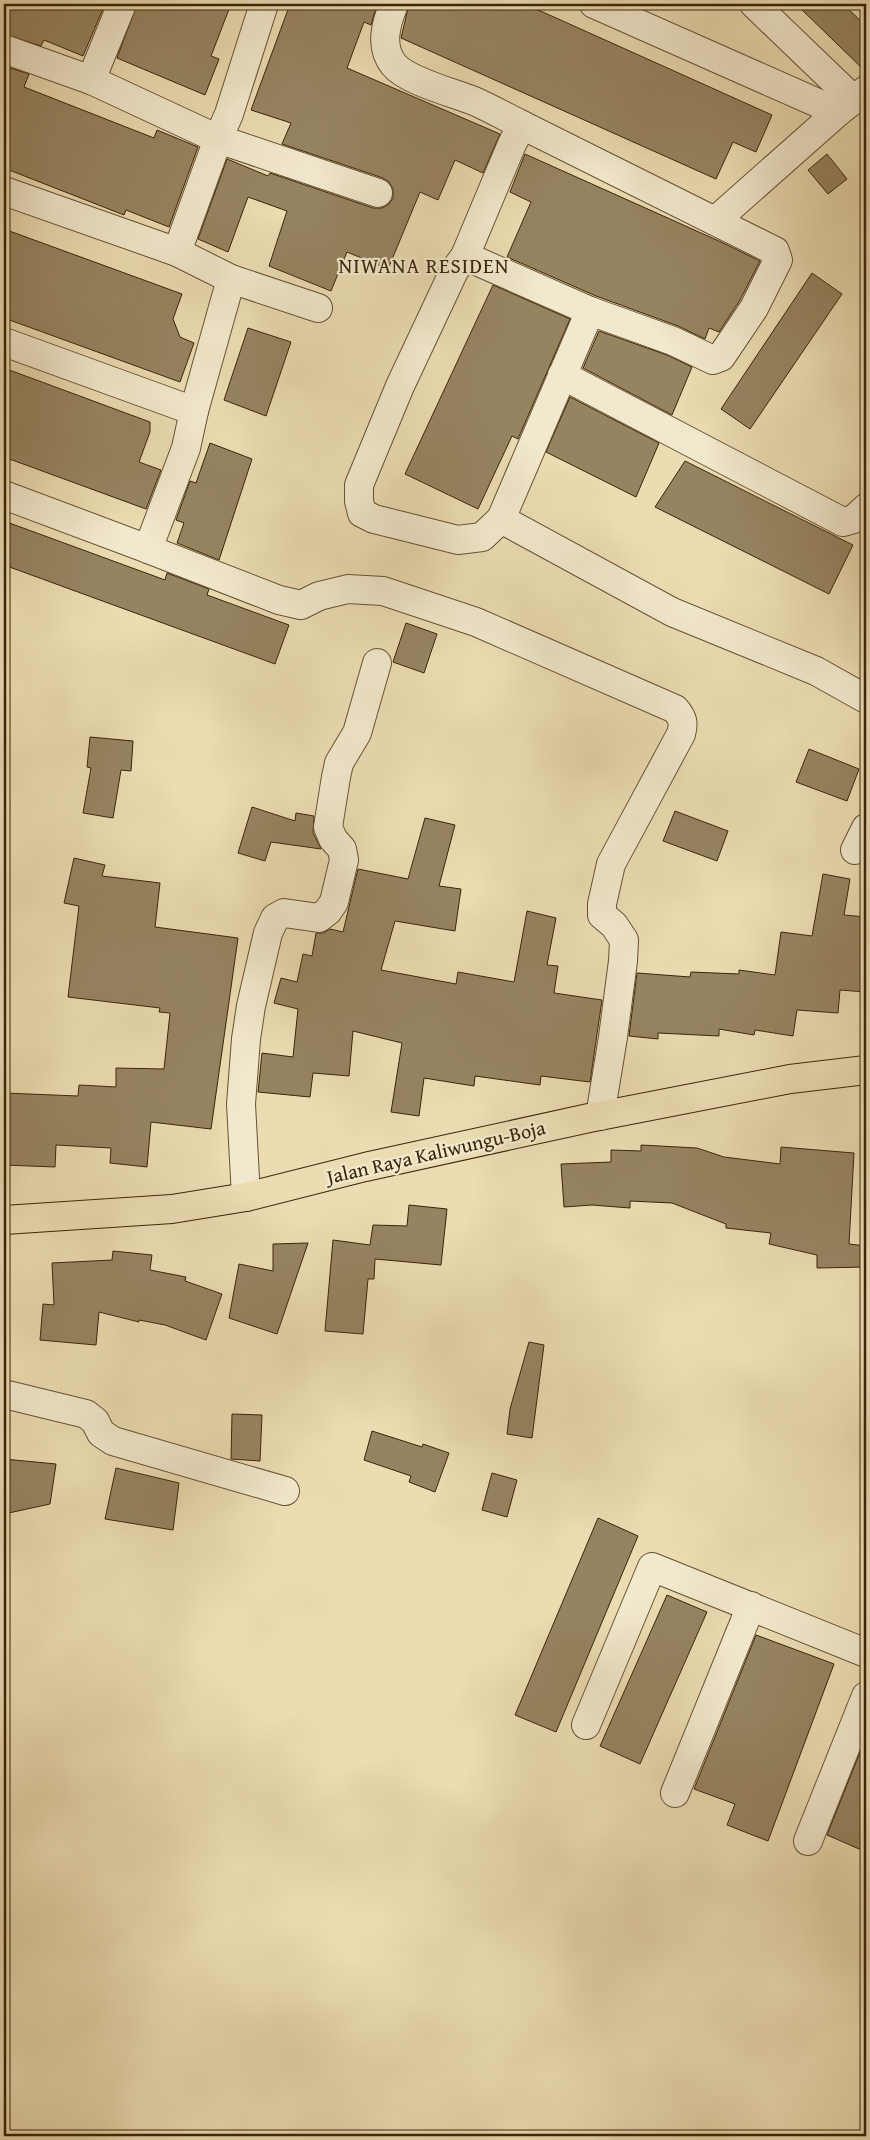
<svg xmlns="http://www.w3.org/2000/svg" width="870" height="2140" font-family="'Gentium Book Plus',serif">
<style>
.building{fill:#968461;stroke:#3a2409}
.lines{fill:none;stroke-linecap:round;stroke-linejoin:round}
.minor-casing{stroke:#665233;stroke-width:30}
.major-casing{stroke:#3a2409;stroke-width:30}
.minor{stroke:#f2e8cd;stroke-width:28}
.major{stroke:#ebdcb2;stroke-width:28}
.labels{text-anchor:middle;stroke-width:4.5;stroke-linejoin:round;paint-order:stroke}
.street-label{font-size:20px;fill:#3a2409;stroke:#f2e8cd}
.neighbourhood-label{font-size:21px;letter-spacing:1px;fill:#3a2409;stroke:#f2e8cd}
</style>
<rect width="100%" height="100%" fill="#ebdcb2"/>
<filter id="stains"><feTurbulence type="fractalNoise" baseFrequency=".004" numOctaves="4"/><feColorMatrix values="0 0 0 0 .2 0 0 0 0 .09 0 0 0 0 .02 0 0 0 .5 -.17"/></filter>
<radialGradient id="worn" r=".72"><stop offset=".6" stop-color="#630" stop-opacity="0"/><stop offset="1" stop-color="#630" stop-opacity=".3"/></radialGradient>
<g class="building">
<polygon points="4,4 105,4 83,56 44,40 41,46 4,34"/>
<polygon points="137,4 231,4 211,56 219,59 205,95 117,58"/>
<polygon points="290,4 377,4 371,25 364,22 347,68 500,134 483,173 455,160 438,200 420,192 388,269 347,252 331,291 269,266 287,211 248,197 228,252 198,239 227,159 268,176 270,173 373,208 382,208 389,204 393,198 393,189 389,182 383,178 282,144 291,123 251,110"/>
<polygon points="409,4 525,4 772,115 756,152 733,142 716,179 401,38"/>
<polygon points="796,4 843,4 866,26 866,72"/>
<polygon points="4,66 29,74 24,87 154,138 157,130 198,147 169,227 126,210 124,215 4,168"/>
<polygon points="525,154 719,241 760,261 740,300 719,332 709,328 705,339 678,326 596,296 507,257 531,202 510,192"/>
<polygon points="827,154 847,179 828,194 808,170"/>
<polygon points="4,229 182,294 173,319 180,337 194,343 180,382 4,318"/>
<polygon points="812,273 842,294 750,429 721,409"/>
<polygon points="493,285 570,319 518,439 512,436 478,509 405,474"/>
<polygon points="248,328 291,342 266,416 224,400"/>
<polygon points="599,331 667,355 692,367 672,415 583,368"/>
<polygon points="4,368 150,422 150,432 139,462 161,470 146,509 4,457"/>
<polygon points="570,397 659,443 636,497 546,452"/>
<polygon points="210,443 252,459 219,560 177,543 184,523 176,520 190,481 196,483"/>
<polygon points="685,461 853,545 829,594 655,507"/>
<polygon points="4,521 165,580 167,573 209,589 207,595 289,625 275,664 4,565"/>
<polygon points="406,623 437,634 424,673 393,662"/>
<polygon points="90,737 133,741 131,771 121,770 113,818 83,813 91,768 87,767"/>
<polygon points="809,749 859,769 847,801 796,782"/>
<polygon points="252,807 295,821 296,813 314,816 313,833 321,849 271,842 265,861 238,853"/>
<polygon points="675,811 728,831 717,861 663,841"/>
<polygon points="425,818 455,825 439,886 461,889 455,931 395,921 381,970 456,984 458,972 514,982 527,911 556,918 547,965 558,966 554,993 602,1000 590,1082 541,1076 540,1085 475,1076 474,1086 424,1078 419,1116 391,1112 402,1043 353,1031 349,1076 313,1073 310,1097 258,1092 262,1053 293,1057 298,1009 274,1003 281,978 297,982 303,954 312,956 316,933 323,933 330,929 343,932 358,869 408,879"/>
<polygon points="74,858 105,865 102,876 160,883 155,927 238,938 211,1129 151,1122 147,1167 110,1163 111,1148 56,1145 55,1167 4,1165 4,1093 78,1096 79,1085 116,1087 116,1068 164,1069 170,1013 159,1012 160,1008 68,997 79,906 64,903"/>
<polygon points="823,874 850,879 844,915 866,917 866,992 840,990 838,1013 797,1010 793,1036 755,1030 754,1035 719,1029 719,1036 658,1033 658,1039 629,1036 637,973 690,977 691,972 739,974 739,970 775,975 781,932 812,936"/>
<polygon points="641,1145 697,1148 724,1157 780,1164 781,1147 854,1153 849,1244 866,1246 866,1267 817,1268 817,1255 769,1244 771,1233 726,1228 726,1224 672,1203 630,1201 630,1208 592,1205 564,1207 561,1164 611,1162 611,1150 641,1151"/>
<polygon points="409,1205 447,1209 441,1265 375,1259 374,1279 368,1279 363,1334 325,1331 333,1240 370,1245 373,1225 407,1226"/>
<polygon points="308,1243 277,1334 229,1318 239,1264 273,1271 273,1244"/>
<polygon points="113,1251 152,1255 150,1270 186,1277 185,1281 222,1294 206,1340 165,1325 139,1320 139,1322 99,1312 96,1345 40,1340 43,1304 54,1305 52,1263 112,1260"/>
<polygon points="529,1342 544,1345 532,1438 507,1434 510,1409"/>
<polygon points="232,1414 262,1415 260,1461 231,1459"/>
<polygon points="372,1431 422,1447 423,1444 449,1453 435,1492 409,1482 411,1476 364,1460"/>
<polygon points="4,1459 56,1464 50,1504 4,1514"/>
<polygon points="116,1468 179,1483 173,1530 105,1519"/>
<polygon points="492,1473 517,1480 507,1517 482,1510"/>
<polygon points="598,1518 638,1536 556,1732 515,1715"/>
<polygon points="667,1595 707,1612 640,1764 600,1746"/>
<polygon points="756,1635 834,1664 768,1841 727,1825 735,1804 694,1789"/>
<polygon points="866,1737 866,1852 827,1835"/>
</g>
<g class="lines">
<g class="minor-casing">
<g id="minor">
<path d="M394 4C386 23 379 47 394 65 407 81 454 93 474 101 490 108 506 117 522 125"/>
<polyline points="594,4 838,112"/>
<polyline points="754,4 854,100"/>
<polyline points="4,49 91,80 218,139 378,193"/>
<polyline points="91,80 122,4"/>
<polyline points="4,191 177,252 231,279 318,308"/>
<polyline points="715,221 838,112 866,90"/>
<polyline points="177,252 218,139 229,114 264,4"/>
<polyline points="465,256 512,144 522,125 775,251 778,260 754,308 721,357 713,360 673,341 590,311 501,519"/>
<polyline points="590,311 465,256 454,271 400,386 359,485 359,501 362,513 374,519 458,540 482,537 501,519 672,612 816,671 866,699"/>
<polyline points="4,342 194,411"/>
<polyline points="562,375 843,522 854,519 866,508"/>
<polyline points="4,495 148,549 186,448 194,411 231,279"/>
<path d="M148 549 279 600 301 605 319 596 348 589 383 591 476 622 675 709C683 718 684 723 681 734L611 864 602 904V915L614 925 624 940 623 961 613 1037 600 1116"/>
<polyline points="855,850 866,828"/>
<polyline points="246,1197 241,1104 246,1039 251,1006 268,933 275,918 284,913 319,918 328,911 334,902 344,860 342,849 333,839 328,827 336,777 339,763 357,733 377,663"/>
<polyline points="4,1394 86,1414 95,1421 101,1433 113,1441 285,1491"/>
<polyline points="586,1725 652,1567 866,1653"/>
<polyline points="675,1793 751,1606"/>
<polyline points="808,1841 866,1696"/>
</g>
</g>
<g class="major-casing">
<polyline id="major" points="4,1220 172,1209 246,1197 365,1167 589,1118 790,1079 866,1070"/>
</g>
<use href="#minor" class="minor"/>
<use href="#major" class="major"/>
</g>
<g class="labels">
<g class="street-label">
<text transform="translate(436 1152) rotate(-13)" y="7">Jalan Raya Kaliwungu-Boja</text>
</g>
<g class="neighbourhood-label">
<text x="424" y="273">NIWANA RESIDEN</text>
</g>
</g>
<rect width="870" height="2140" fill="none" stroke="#ebdcb2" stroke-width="20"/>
<rect x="5" y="5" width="860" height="2130" fill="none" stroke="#3a2409" stroke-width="2.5"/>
<rect x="10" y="10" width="850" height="2120" fill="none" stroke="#3a2409"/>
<rect width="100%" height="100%" filter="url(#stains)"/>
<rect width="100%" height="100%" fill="url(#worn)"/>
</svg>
